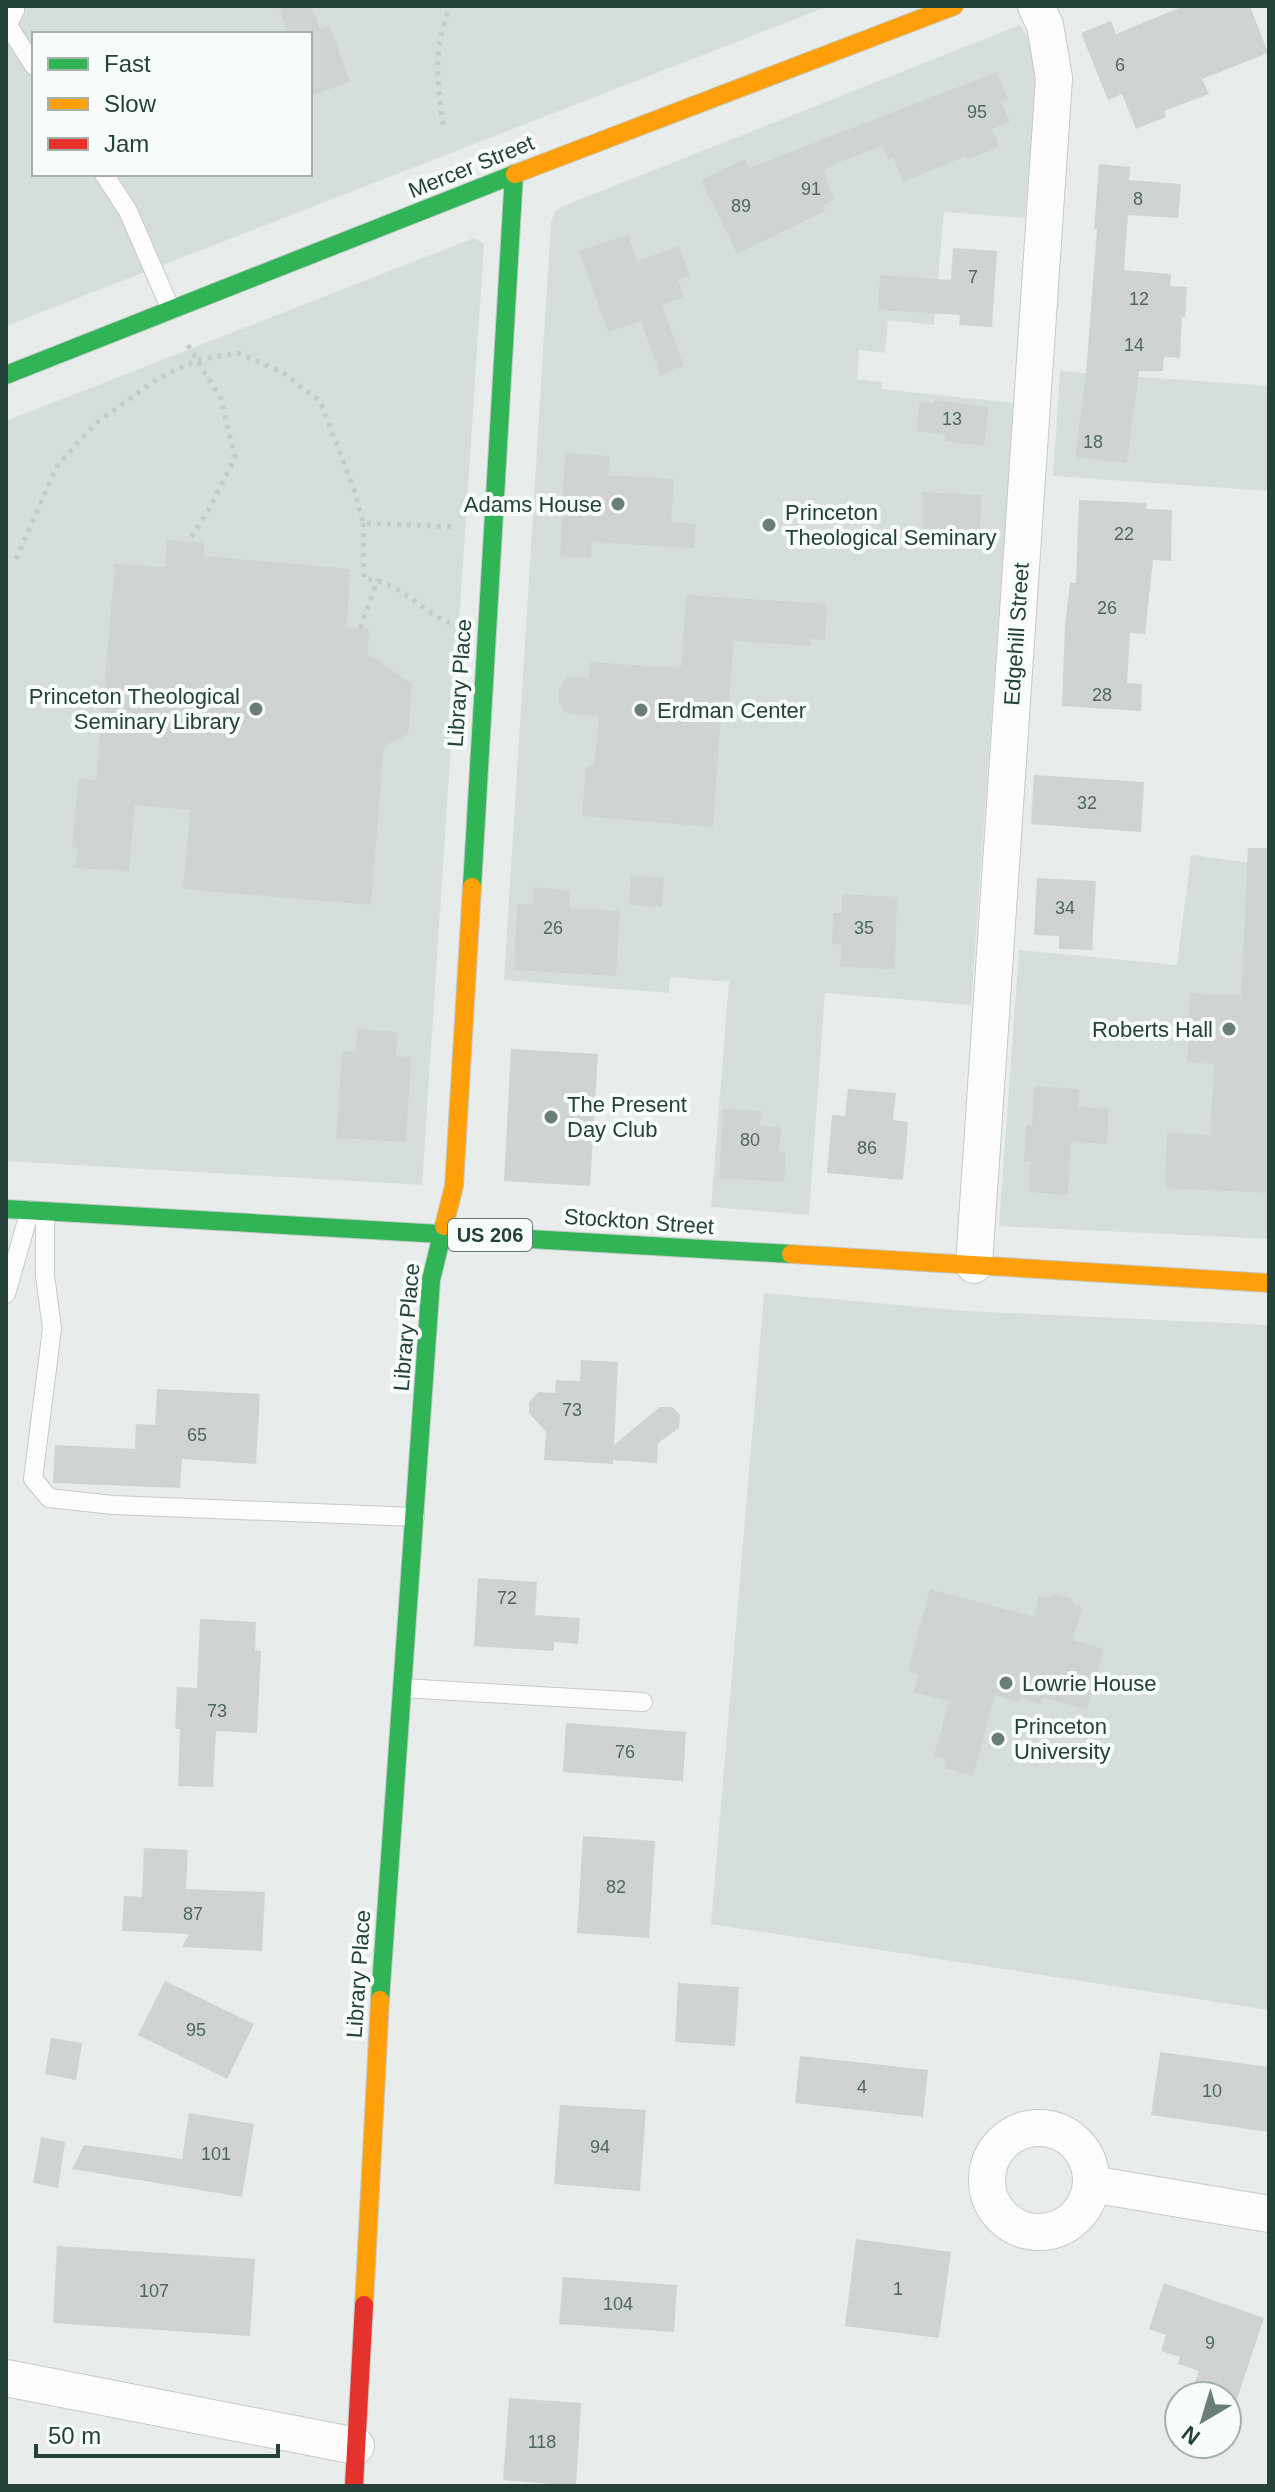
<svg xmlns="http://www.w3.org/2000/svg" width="1275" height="2492" font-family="Arial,sans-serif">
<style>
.built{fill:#d6dedb;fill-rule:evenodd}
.building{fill:#cfd4d2}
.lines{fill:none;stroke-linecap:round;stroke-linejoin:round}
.lane-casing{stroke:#c5cac8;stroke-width:20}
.street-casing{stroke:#c5cac8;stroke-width:38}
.fast-casing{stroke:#c3cbc8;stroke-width:20}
.slow-casing{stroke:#c3cbc8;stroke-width:20}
.jam-casing{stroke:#c3cbc8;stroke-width:20}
.path{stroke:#c3ccca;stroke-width:5;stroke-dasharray:4 6;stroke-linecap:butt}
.lane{stroke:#fcfcfc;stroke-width:18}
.street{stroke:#fcfcfc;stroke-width:36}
.fast{stroke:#30b455;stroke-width:18}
.slow{stroke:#ff9f0a;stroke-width:18}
.jam{stroke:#e5322d;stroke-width:18}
.poi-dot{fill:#697e78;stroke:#f7fbf9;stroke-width:3}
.labels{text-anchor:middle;stroke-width:8;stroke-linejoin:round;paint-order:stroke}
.number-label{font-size:18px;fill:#506761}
.shield{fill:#f7fbf9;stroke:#637a73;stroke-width:2}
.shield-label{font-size:20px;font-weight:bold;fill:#24423a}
.street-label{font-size:22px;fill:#24423a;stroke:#f7fbf9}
.poi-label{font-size:22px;fill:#24423a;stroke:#f7fbf9;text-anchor:start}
</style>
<rect width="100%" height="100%" fill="#e8edeb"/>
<g class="built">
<path d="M6 6H829L6 326ZM34 34H310V174H34Z"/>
<polygon points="1020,25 1031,42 1037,66 1025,218 944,212 934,325 888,320 885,353 859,350 857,379 882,382 882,389 1014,403 971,1005 825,993 809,1215 711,1207 729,982 670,977 669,993 504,980 551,223 554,213 561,207"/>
<polygon points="474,238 484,244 422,1185 6,1161 6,421"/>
<polygon points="1060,371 1269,386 1269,491 1053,476"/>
<polygon points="1191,855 1269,865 1269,1239 999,1226 1019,950 1177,965"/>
<polygon points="764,1293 966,1311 1269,1325 1269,2010 711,1924"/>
</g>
<g class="building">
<polygon points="278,6 311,6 320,29 330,26 350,82 310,96 310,34 288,34"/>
<polygon points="1184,6 1250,6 1268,53 1202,79 1209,94 1164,111 1166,117 1136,129 1122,94 1108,100 1081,33 1111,21 1116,34"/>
<polygon points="997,72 1008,99 1001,102 1010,122 992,129 999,146 968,160 966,156 903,182 893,157 888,159 882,146 837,163 823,171 834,200 823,205 825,211 737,254 701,180 745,159 749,168"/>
<polygon points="1099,164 1130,167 1129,180 1181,184 1178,218 1128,215 1124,270 1171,274 1170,286 1187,287 1185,318 1182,317 1180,358 1164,357 1163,371 1139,371 1127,463 1075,457 1086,373 1097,229 1094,229"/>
<polygon points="628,235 637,261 679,246 690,276 678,280 684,297 662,305 684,366 660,375 641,321 608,332 579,251"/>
<polygon points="953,248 997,251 992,327 959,325 960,315 878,310 880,275 951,280"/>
<polygon points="934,400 989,407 984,446 945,441 946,435 916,431 920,401 933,403"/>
<polygon points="565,453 610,456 608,475 674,479 671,522 696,524 694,548 592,542 591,558 560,556"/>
<polygon points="923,492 981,495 980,533 922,531"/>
<polygon points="1079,500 1147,503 1146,509 1172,510 1171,561 1153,560 1145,634 1130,633 1127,683 1142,684 1141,711 1062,706 1065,625 1070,583 1076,583"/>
<polygon points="167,540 204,543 204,556 350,569 347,627 369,629 368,654 412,684 408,734 384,746 371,905 183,889 190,810 135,805 129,871 75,868 78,848 72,848 78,779 96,780 115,564 165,567"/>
<polygon points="686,595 827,604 825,640 811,639 811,646 734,641 729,701 722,700 713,827 582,816 586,766 594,766 599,716 565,713 559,702 559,690 567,677 589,678 590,662 681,668"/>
<polygon points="1034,775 1144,782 1141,832 1031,824"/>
<polygon points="1248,848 1269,848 1269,1193 1165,1188 1167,1133 1210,1135 1214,1064 1187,1062 1190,993 1241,995"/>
<polygon points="631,876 664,878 662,907 629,905"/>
<polygon points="1037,878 1096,881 1092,950 1059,949 1059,936 1034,935"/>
<polygon points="534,887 570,890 569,908 620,911 616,976 514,970 517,904 533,904"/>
<polygon points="842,894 897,897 895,969 840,967 842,945 832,944 833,913 842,913"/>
<polygon points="357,1029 398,1032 396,1056 411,1057 406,1142 336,1138 342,1051 356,1052"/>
<polygon points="511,1049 598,1054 590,1186 504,1181"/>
<polygon points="1034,1086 1080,1089 1078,1107 1109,1109 1107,1144 1071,1142 1068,1195 1029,1192 1030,1162 1024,1162 1026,1125 1032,1126"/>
<polygon points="848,1089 896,1093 893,1120 908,1122 903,1180 827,1173 832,1115 845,1116"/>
<polygon points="723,1109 761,1111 760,1126 781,1127 779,1152 786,1153 784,1182 719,1178"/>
<polygon points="581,1360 618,1362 614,1445 660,1407 672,1407 680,1415 679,1428 658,1443 657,1463 613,1460 613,1464 544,1460 546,1432 529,1413 529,1402 538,1392 555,1393 556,1380 580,1381"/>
<polygon points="157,1389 260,1394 256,1464 182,1459 180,1488 53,1483 55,1445 135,1449 136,1424 155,1425"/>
<polygon points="478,1578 537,1582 535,1615 580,1618 578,1644 554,1642 554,1651 474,1646"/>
<polygon points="930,1589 1034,1617 1039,1596 1049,1598 1055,1594 1071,1598 1075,1606 1082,1608 1073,1640 1104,1649 1087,1710 1042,1697 1040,1704 1020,1698 1019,1702 995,1695 973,1776 944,1768 946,1759 934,1756 949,1701 914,1692 919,1675 908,1671"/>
<polygon points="200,1619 256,1622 255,1650 261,1651 257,1733 216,1731 213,1787 178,1786 180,1729 175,1729 177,1687 197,1688"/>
<polygon points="566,1723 686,1732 683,1781 563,1772"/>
<polygon points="583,1836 655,1841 649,1938 577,1933"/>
<polygon points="144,1848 188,1850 186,1889 265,1892 262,1951 182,1947 189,1934 122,1931 124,1896 142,1897"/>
<polygon points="165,1981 254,2024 227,2079 138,2035"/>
<polygon points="678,1983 739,1987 735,2046 675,2042"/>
<polygon points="51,2038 82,2043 76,2080 45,2074"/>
<polygon points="1160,2052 1269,2067 1269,2132 1151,2115"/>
<polygon points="800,2056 928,2070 923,2117 795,2103"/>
<polygon points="560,2105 646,2110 640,2191 554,2184"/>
<polygon points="189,2113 254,2124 242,2197 72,2169 84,2145 182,2159"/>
<polygon points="41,2137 65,2142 58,2188 33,2183"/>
<polygon points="856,2239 951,2252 939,2338 845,2326"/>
<polygon points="57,2246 255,2259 250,2336 53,2323"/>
<polygon points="563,2277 677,2285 674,2332 559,2324"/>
<polygon points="1164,2283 1264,2318 1235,2405 1227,2402 1227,2396 1209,2396 1192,2390 1199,2371 1178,2364 1180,2357 1161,2351 1166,2335 1149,2329"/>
<polygon points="509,2398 581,2403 576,2486 503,2480"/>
</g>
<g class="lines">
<g class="lane-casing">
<g id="lane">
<polyline points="9,27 34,66"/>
<polyline points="6,28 15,10 14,6"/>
<polyline points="104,174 128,211 171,310"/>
<polyline points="45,1211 45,1275 52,1329 33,1479 49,1498 113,1505 415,1517"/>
<polyline points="6,1294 30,1210"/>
<polyline points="402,1688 643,1702"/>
</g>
</g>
<g class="street-casing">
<g id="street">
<polyline points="974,1265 1054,78 1045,25 1036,6"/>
<circle cx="1039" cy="2180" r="52"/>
<polyline points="1091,2184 1269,2214"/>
<polyline points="6,2378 356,2446"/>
</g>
</g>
<g class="fast-casing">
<g id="fast">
<polyline points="6,375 515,174"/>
<polyline points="472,887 514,174"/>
<polyline points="6,1209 791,1254"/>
<polyline points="380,2000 431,1280 444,1226"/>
</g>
</g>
<g class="slow-casing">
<g id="slow">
<polyline points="515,174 954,6"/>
<polyline points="444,1226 454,1186 472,887"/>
<polyline points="791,1254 1269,1283"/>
<polyline points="364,2305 380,2000"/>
</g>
</g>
<g class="jam-casing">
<polyline id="jam" points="354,2486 364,2305"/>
</g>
<g class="path">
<path d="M443 125C437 78 433 52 450 6"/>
<polyline points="188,345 221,399 235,458 209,509 189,541"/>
<path d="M363 523 364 579C400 580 419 611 450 623"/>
<polyline points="16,559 57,466 96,423 157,379 197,360 238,353 282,372 320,401 355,492 363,523 456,527"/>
<polyline points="360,628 378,579"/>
</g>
<use href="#lane" class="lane"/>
<use href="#street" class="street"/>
<use href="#fast" class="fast"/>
<use href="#slow" class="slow"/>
<use href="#jam" class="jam"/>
</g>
<g class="poi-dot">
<circle cx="618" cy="504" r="8"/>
<circle cx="769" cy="525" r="8"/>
<circle cx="256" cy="709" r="8"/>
<circle cx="641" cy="710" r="8"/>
<circle cx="1229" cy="1029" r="8"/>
<circle cx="551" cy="1117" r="8"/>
<circle cx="1006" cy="1683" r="8"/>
<circle cx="998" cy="1739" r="8"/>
</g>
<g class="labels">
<g class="number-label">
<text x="1120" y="71">6</text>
<text x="977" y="118">95</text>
<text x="811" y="195">91</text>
<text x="1138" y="205">8</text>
<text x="741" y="212">89</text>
<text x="973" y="283">7</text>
<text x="1139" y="305">12</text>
<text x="1134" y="351">14</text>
<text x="952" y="425">13</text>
<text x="1093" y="448">18</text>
<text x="1124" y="540">22</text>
<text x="1107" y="614">26</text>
<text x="1102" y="701">28</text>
<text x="1087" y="809">32</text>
<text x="1065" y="914">34</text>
<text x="553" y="934">26</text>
<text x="864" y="934">35</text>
<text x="750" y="1146">80</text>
<text x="867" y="1154">86</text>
<text x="572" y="1416">73</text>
<text x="197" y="1441">65</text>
<text x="507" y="1604">72</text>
<text x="217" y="1717">73</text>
<text x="625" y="1758">76</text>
<text x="616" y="1893">82</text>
<text x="193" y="1920">87</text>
<text x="196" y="2036">95</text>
<text x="862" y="2093">4</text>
<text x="1212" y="2097">10</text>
<text x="600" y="2153">94</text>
<text x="216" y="2160">101</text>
<text x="898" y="2295">1</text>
<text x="154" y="2297">107</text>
<text x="618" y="2310">104</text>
<text x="1210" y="2349">9</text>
<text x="542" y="2448">118</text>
</g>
<rect class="shield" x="448" y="1219" width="84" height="32" rx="6"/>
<g class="shield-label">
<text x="490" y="1242">US 206</text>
</g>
<g class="street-label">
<text transform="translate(471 166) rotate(-22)" y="8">Mercer Street</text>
<text transform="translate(1016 634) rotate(-86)" y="8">Edgehill Street</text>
<text transform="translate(459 683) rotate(-86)" y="8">Library Place</text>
<text transform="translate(639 1221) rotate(4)" y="8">Stockton Street</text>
<text transform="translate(406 1327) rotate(-85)" y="8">Library Place</text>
<text transform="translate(358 1974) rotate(-86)" y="8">Library Place</text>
</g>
<g class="poi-label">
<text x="602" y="512" text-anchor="end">Adams House</text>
<text x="785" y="520">Princeton<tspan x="785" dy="25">Theological Seminary</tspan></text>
<text x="240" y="704" text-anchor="end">Princeton Theological<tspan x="240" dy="25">Seminary Library</tspan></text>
<text x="657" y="718">Erdman Center</text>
<text x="1213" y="1037" text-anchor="end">Roberts Hall</text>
<text x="567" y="1112">The Present<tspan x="567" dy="25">Day Club</tspan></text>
<text x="1022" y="1691">Lowrie House</text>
<text x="1014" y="1734">Princeton<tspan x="1014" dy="25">University</tspan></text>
</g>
</g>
<rect width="1275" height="2492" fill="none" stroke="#24423a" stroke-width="16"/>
<rect x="32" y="32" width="280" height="144" fill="#f7fbf9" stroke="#a3b1ad" stroke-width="2"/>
<rect x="48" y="58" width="40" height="12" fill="#30b455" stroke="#a3b1ad" stroke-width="2"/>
<text x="104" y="72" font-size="24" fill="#24423a">Fast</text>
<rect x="48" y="98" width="40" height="12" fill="#ff9f0a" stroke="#a3b1ad" stroke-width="2"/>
<text x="104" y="112" font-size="24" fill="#24423a">Slow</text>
<rect x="48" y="138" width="40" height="12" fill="#e5322d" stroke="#a3b1ad" stroke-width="2"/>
<text x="104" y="152" font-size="24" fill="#24423a">Jam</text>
<g transform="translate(1203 2420) rotate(218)"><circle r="38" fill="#f7fbf9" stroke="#a3b1ad" stroke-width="2"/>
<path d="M0-6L14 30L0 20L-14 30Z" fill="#697e78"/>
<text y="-12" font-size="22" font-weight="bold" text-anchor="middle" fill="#24423a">N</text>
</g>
<path d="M36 2444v12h242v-12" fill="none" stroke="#24423a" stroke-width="4"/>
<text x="48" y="2444" font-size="24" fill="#24423a" stroke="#f7fbf9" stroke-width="6" paint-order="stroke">50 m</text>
</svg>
